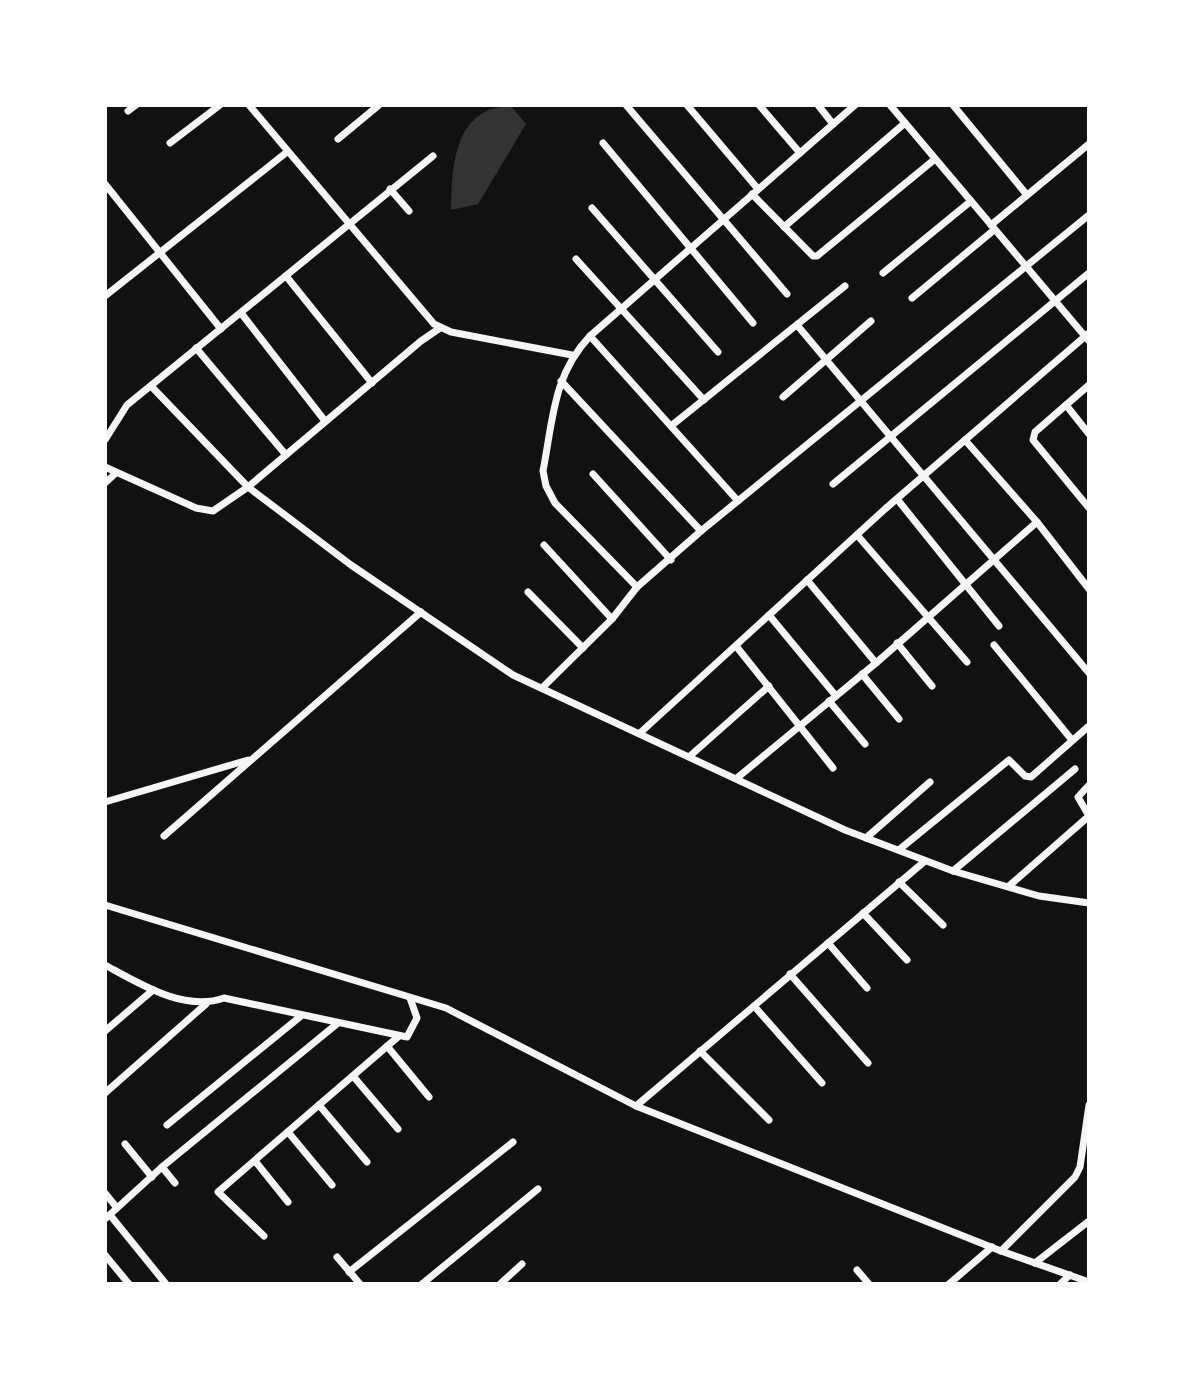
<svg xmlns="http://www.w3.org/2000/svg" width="1194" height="1389" font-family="Commissioner,sans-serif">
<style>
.water{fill:#333}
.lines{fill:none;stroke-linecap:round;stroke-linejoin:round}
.minor{stroke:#f5f5f5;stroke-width:7}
</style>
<rect width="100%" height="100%" fill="#111"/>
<path class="water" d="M511 106 526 124 478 204 451 210C452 177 452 125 489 110 495 107 504 107 511 106Z"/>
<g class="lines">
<g class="minor">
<polyline points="249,105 434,324 451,332 572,355"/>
<polyline points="626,105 787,294"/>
<polyline points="687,105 758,189"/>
<polyline points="759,105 800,153"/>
<polyline points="818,105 833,124"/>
<polyline points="890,105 1089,341"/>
<polyline points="953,105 1027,195"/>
<polyline points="128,111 136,105"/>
<polyline points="338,139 379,105"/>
<polyline points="170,143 220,105"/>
<polyline points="603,143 753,323"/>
<polyline points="105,184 221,329"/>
<polyline points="390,189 409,211"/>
<polyline points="752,194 813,256 817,256 935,159"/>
<polyline points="592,208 718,352"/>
<polyline points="991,225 1089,144"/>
<polyline points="784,227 905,123"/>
<polyline points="576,259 704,400"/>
<polyline points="883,273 971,201"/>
<polyline points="286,276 372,383"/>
<polyline points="105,296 287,152"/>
<polyline points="912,298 994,230"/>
<polyline points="241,313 325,421"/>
<polyline points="797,325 1089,673"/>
<polyline points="590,336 738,501"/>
<polyline points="196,348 286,455"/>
<polyline points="561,381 701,531"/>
<polyline points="1089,385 1035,432 1033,440 1089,508"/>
<polyline points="151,386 248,487 351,565 513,675 845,830 953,871 1039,896 1089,903"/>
<polyline points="783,397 871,321"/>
<polyline points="1066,405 1089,434"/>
<polyline points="671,426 845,286"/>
<polyline points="105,440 127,405 433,156"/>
<polyline points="965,440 1037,522 1089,589"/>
<polyline points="105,467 196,508 213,511 248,487 421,341 440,328"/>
<polyline points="593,474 671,560"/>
<polyline points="105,483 116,473"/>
<polyline points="833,484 1089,273"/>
<polyline points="897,499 999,626"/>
<polyline points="857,535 967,662"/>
<polyline points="544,545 612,619"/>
<polyline points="807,580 876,663"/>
<path d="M637 587 555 503 546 486 543 471C553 420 553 375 590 336L855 105"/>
<polyline points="528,592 583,648"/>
<polyline points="769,615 836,696"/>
<polyline points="897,643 932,686"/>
<polyline points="994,645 1072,740"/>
<polyline points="736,646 833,768"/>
<polyline points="862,674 899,719"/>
<polyline points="542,688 612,619 637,587 701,531 1089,215"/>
<polyline points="829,701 865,744"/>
<polyline points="640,733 885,509 1089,333"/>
<polyline points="690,756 769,686"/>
<polyline points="737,778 876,663 1037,522"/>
<polyline points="105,802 248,760"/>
<polyline points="164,836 421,612"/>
<polyline points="866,838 930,782"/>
<polyline points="900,849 1009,760 1025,776 1031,777 1089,726"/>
<polyline points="953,871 1075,769"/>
<polyline points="899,882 943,925"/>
<polyline points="1009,886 1089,816 1078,797 1089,785"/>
<polyline points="105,905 446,1008 636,1106 1001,1251 1089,1282"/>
<polyline points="863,913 907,960"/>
<polyline points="828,943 867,988"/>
<path d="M105 965C140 984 184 1012 224 998L407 1037 417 1018 410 998"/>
<polyline points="790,974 868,1063"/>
<polyline points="754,1006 822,1083"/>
<polyline points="105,1031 153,990"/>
<polyline points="387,1046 429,1097"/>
<polyline points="700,1051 769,1120"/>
<polyline points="353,1076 398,1129"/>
<polyline points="105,1093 206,1004"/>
<polyline points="319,1105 367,1162"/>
<polyline points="636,1106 925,861"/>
<polyline points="167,1125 301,1016"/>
<polyline points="288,1132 332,1185"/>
<polyline points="125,1144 152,1177"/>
<polyline points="255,1161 288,1202"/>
<polyline points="162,1167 175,1183"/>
<polyline points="105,1193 117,1208"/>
<polyline points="110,1215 166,1284"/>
<polyline points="105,1219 162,1167 338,1023"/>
<polyline points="264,1236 218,1192 399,1036"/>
<polyline points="1001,1251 1075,1177 1080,1167 1089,1105"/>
<polyline points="105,1255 129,1284"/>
<polyline points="337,1257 360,1284"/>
<polyline points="1035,1263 1089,1221"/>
<polyline points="857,1270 869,1284"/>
<polyline points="349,1272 513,1142"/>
<polyline points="422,1284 538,1189"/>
<polyline points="500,1284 522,1264"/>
<polyline points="949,1284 992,1247"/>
<polyline points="1060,1284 1070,1275"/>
</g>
</g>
<rect width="1194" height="1389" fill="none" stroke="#ffffff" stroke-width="214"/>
</svg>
